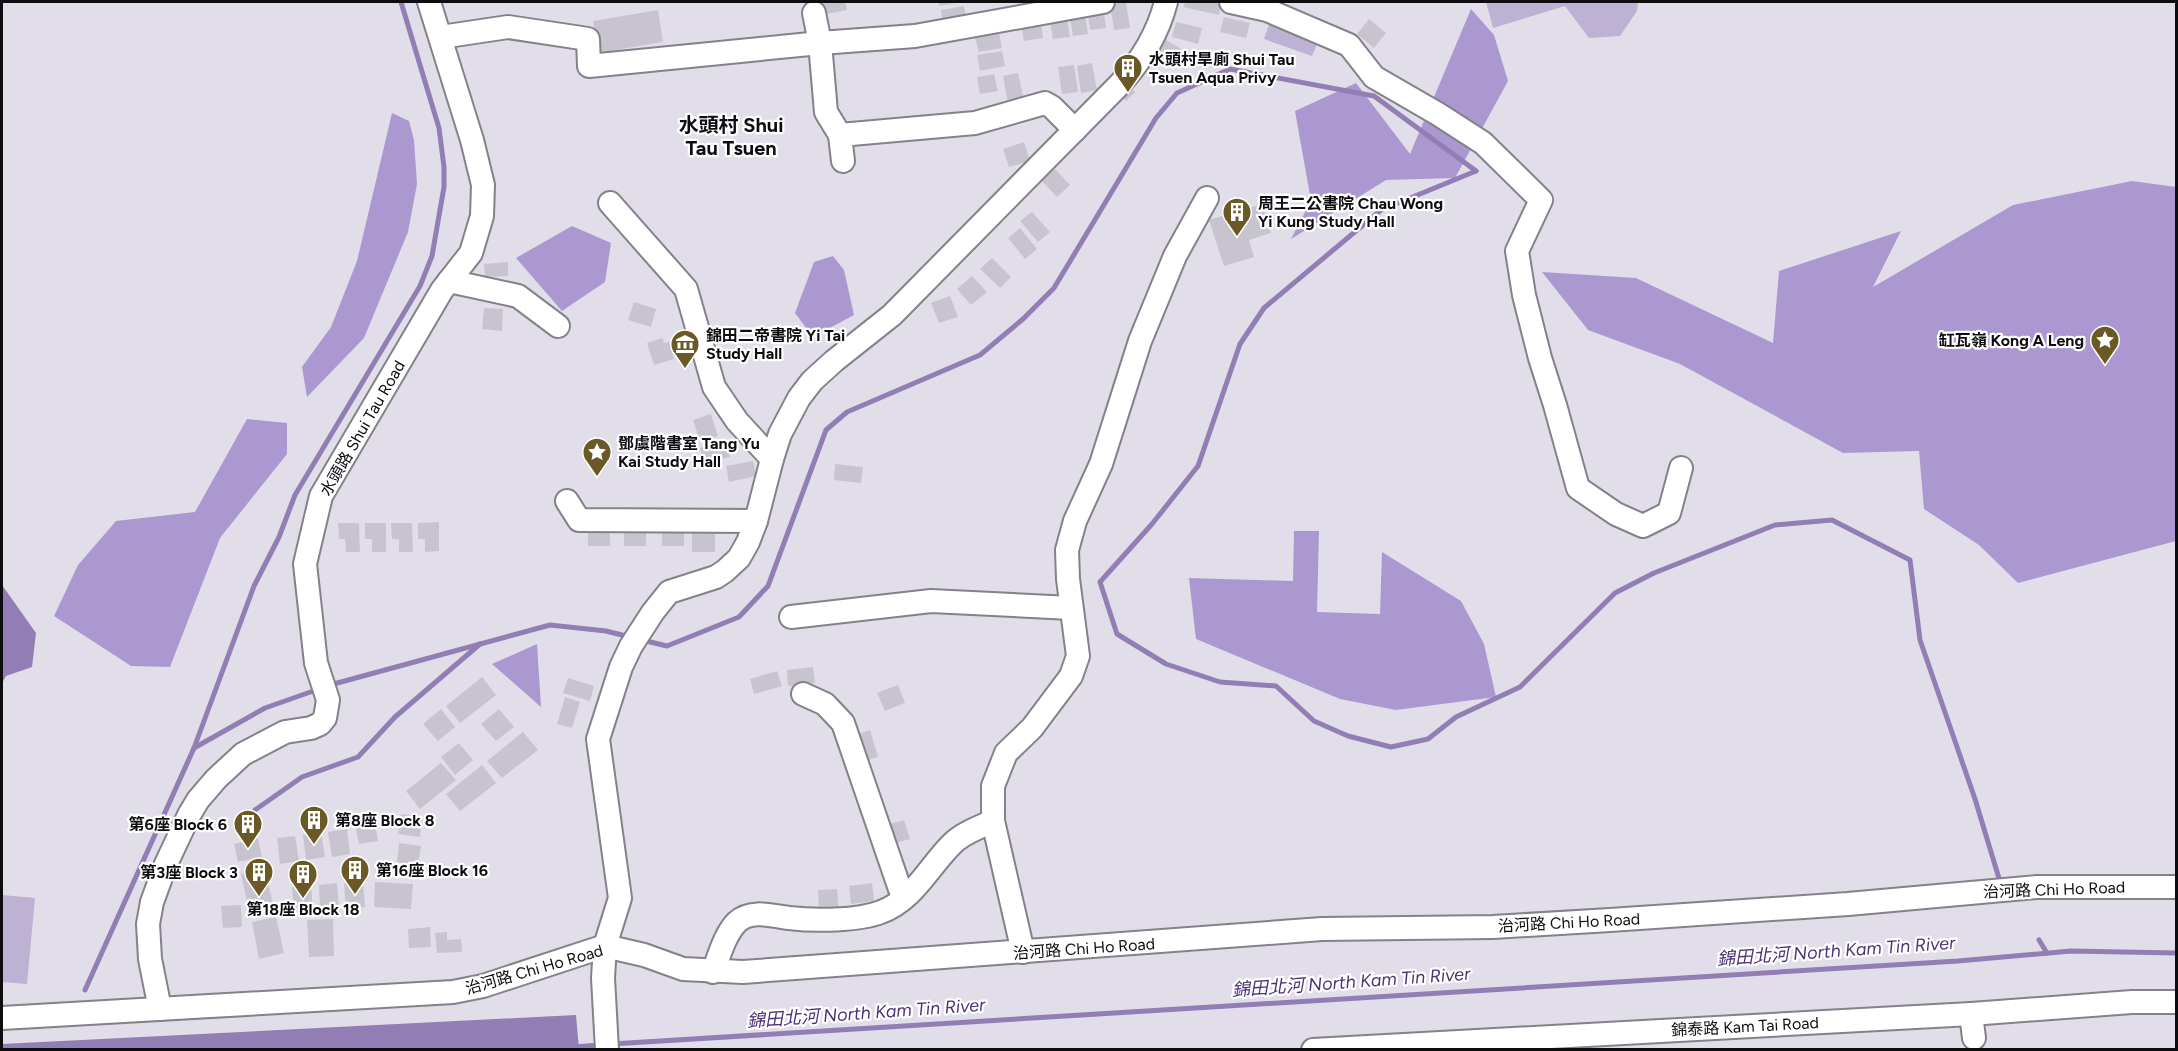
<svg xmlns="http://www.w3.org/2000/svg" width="2178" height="1051" font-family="Figtree,'Noto Sans TC',sans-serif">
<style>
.green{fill:#bdb1d4}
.forest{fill:#ab98d1}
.water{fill:#927eb5}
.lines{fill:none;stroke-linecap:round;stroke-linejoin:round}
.stream{stroke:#927eb5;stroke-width:5}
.building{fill:#c8c4cf}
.minor-casing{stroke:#84818a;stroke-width:26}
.minor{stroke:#fff;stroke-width:22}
.labels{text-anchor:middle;stroke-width:4.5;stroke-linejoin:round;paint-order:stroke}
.poi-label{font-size:16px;font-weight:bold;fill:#0d0c0f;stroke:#fff;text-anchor:start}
.street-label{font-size:16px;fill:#0d0c0f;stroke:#fff}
.water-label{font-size:18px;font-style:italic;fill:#4e3277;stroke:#fff}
.quarter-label{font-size:20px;font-weight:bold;fill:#0d0c0f;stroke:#fff}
</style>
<rect width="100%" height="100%" fill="#e2dee9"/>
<g class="green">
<polygon points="1486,2 1638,2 1637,11 1620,36 1589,38 1565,6 1493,28"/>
<polygon points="1271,19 1320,37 1312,56 1264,39"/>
<polygon points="2,895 35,898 27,984 2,982"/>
</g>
<g class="forest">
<polygon points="1471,9 1494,35 1508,81 1455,178 1386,180 1291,239 1311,201 1295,111 1356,83 1410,154"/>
<polygon points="392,113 409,121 414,140 417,184 408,232 364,338 307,397 302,367 331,327 357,261"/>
<polygon points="2132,181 2176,187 2176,541 2018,583 1979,545 1924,509 1919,451 1843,453 1680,364 1588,330 1542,272 1636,278 1773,343 1779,271 1901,231 1873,287 2013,205"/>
<polygon points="572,226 611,243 605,282 562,311 516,258"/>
<polygon points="833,256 844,270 854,315 813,337 795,313 814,262"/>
<polygon points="247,419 287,423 287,454 220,538 170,667 131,666 54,616 78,565 116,521 195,512"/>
<polygon points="1294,531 1319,531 1317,612 1380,614 1382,552 1461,601 1484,644 1496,697 1396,710 1340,699 1196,639 1189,578 1293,581"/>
<polygon points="537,644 541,707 492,664"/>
</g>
<g class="water">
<polygon points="2,585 36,633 32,667 6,676 2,683"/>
<polygon points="576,1015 579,1049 2,1049 2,1044"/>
</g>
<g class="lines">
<g class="stream">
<polyline points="1476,171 1381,210 1264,308 1240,344 1198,466 1152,524 1100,582 1117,634 1166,664 1220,682 1276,686 1314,721 1348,736 1391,747 1428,739 1456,717 1520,687 1615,593 1654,573 1775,525 1832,520 1910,560 1920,640 1975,799 2001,885"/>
<polyline points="642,640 667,646 739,617 768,586 826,430 847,412 980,355 1023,319 1054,288 1156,118 1177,93 1230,69 1374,96 1476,171"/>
<polyline points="330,685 550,625 606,631 630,637"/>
<polyline points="194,748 265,708 319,689"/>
<polyline points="255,810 302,777 358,757 395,717 480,644"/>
<polyline points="2039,940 2047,953"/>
<polyline points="85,990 194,748 254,586 279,537 295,495 420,286 432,256 444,187 444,167 439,128 401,2"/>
<polyline points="612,1044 1958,961 2071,951 2176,953"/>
<polyline points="573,1047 600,1045"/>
</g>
</g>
<g class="building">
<polygon points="819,2 845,2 847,10 822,15"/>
<polygon points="939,2 956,2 956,3 939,6"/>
<polygon points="1126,2 1130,28 1114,30 1110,4"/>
<polygon points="1185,2 1211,2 1221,4 1219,15 1183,7"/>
<polygon points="1103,5 1106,28 1090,30 1087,7"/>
<polygon points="964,6 967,21 943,25 941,10"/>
<polygon points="1084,9 1088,34 1073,36 1069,11"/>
<polygon points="658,10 663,42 598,53 593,21"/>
<polygon points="1066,12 1070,37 1053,39 1049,15"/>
<polygon points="1040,16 1043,38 1024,41 1020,19"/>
<polygon points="1224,17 1250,23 1246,38 1220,32"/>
<polygon points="1369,19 1386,33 1374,48 1357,34"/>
<polygon points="1176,22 1202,28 1198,44 1172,37"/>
<polygon points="999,33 1002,48 979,52 975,38"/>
<polygon points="1166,40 1185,51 1182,58 1175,54 1167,68 1154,60"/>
<polygon points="1002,51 1005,66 980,71 977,55"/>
<polygon points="1092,63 1097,90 1081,93 1077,66"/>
<polygon points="1074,65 1078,92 1062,94 1058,67"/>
<polygon points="1018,73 1024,100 1008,103 1003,76"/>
<polygon points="994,74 998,91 980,94 977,77"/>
<polygon points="1129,87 1135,92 1126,101 1120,96"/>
<polygon points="1024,142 1030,161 1009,167 1003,149"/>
<polygon points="1054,168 1070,185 1057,197 1041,180"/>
<polygon points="1262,204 1271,233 1249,240 1254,257 1224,266 1209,220"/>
<polygon points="1032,212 1050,232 1038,242 1020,221"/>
<polygon points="1020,228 1037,249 1025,259 1008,238"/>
<polygon points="992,258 1011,277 1000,288 980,269"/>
<polygon points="508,262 508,276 485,277 484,264"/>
<polygon points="972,276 987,292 971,305 957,289"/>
<polygon points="950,296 958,317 939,323 931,303"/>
<polygon points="634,302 656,309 651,327 628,320"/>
<polygon points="484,308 503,309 502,331 482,329"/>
<polygon points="662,338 664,343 669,342 674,359 654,365 647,343"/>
<polygon points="711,414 718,436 700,441 693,420"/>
<polygon points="726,442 730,457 704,463 700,448"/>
<polygon points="753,461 756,476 729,482 726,466"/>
<polygon points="835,464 863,467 861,483 834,480"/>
<polygon points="439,522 439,551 425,552 425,539 418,539 418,523"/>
<polygon points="338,523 359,523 360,552 346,552 345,539 339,539"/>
<polygon points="365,523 386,523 386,552 372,552 372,539 365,539"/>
<polygon points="391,523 412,523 413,552 399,552 399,539 392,539"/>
<rect x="588" y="525" width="22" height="21"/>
<rect x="662" y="525" width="22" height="21"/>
<rect x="624" y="526" width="22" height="20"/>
<rect x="692" y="532" width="23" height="20"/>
<polygon points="813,667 815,683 788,686 787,670"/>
<polygon points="777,671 782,686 754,694 750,679"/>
<polygon points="482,677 496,695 460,723 446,706"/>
<polygon points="568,678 594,686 590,701 563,693"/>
<polygon points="898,685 905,703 885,711 877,693"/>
<polygon points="565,697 580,702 572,728 557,724"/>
<polygon points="441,709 455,727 438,741 423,724"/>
<polygon points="499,709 514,727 496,741 481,724"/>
<polygon points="870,730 878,757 863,761 855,735"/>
<polygon points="523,732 538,750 502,778 487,761"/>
<polygon points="459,743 473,760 455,775 441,757"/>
<polygon points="441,763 456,780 420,809 406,791"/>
<polygon points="482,765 496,783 460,811 446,794"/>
<polygon points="401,814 422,817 420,837 398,834"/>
<polygon points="374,819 378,841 359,844 355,823"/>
<polygon points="904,820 910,839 889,845 883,826"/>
<polygon points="347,829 350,854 332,857 328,832"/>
<polygon points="321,832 325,857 306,860 303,835"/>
<polygon points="295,836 299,861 280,864 277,838"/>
<polygon points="258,838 262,857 238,862 234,844"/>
<polygon points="399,843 421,846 418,866 397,862"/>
<polygon points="265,868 273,905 249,910 241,874"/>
<polygon points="363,882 365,907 346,908 344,883"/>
<polygon points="375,882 413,884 411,909 374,907"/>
<polygon points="337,883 339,909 320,910 319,885"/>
<polygon points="872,883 874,901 851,904 849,886"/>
<polygon points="311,885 313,911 294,912 292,887"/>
<polygon points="837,889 839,911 819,913 818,890"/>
<polygon points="241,905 242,927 223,928 221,906"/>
<polygon points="276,917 284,953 259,959 252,922"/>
<polygon points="333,919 334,956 309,957 307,920"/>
<polygon points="430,927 431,947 409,948 408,929"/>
<polygon points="447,932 447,940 461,939 462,952 437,953 435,933"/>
</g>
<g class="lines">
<g class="minor-casing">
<g id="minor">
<polyline points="1231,2 1267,10 1349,45 1374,77 1438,114 1483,143 1541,200 1517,251 1524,295 1540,358 1555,405 1578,488 1616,514 1643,526 1669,513 1681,468"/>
<polyline points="814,13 820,43 826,112 840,135 843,161"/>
<polyline points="441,37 508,27 588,39 589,66 820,43 915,36 1103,2"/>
<polyline points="840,135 975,123 1045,103 1052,107 1075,130"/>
<polyline points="610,203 686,289 714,387 737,421 772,459"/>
<polyline points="449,281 518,296 558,326"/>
<polyline points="567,501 579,520 756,521"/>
<polyline points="791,617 931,601 1071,608"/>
<polyline points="803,694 825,704 843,723 903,898"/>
<polyline points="1023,952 993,821 993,786 1006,753 1032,728 1071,676 1078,656 1068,579 1067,550 1075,521 1101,464 1140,341 1175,256 1207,198"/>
<path d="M713 972C719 956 725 934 737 922 751 909 773 916 789 918 814 921 858 921 881 912 914 900 929 866 953 843 963 833 980 827 993 821"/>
<polyline points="160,1009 150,959 148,924 152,902 166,864 189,815 198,800 216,779 243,754 285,732 311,728 320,724 325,718 328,700 316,663 305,564 321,496 442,290 471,253 482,216 483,185 472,140 429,2"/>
<polyline points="1971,1014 1974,1038"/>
<polyline points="2,1018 453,992 483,986 605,946 644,955 683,969 743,972 1322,929 1493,927 1610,920 1848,904 2037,887 2176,887"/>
<path d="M607 1050 603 978 605 946 620 898 598 739 621 667 631 646 653 612 669 592 716 577 725 571 739 558 748 542 756 521 772 459 780 434 799 398 812 381 834 361 892 315 1120 84C1141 61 1158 33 1166 2"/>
<polyline points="1313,1050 1971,1014 2132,1002 2176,1002"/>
</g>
</g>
<use href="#minor" class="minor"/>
</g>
<defs>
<g id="building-pin" transform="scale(1.5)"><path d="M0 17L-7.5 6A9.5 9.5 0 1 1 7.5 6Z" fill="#6a5926" stroke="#fff"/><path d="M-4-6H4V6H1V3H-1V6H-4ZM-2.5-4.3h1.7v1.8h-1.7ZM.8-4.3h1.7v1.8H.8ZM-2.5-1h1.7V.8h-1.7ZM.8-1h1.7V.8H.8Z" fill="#fff"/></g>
<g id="sight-pin" transform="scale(1.5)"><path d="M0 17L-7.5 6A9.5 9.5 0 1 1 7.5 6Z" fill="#6a5926" stroke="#fff"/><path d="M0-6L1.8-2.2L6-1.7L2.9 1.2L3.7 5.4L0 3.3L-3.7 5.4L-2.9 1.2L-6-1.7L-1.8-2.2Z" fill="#fff"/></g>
<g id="museum-pin" transform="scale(1.5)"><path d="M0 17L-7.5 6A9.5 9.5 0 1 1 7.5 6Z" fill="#6a5926" stroke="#fff"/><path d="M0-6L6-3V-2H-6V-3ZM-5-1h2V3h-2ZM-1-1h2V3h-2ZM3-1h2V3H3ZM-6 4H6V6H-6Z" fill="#fff"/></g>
</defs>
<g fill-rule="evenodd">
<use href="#building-pin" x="1128" y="68"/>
<use href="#building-pin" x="1237" y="212"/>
<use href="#sight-pin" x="2105" y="340"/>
<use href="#museum-pin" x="685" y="344"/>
<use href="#sight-pin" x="597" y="452"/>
<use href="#building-pin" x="314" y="820"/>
<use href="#building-pin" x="248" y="824"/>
<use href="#building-pin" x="355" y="870"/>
<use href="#building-pin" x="259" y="872"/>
<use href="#building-pin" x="303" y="874"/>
</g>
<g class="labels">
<g class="poi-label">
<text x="1149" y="65">水頭村旱廁 Shui Tau<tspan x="1149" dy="18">Tsuen Aqua Privy</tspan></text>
<text x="1258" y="209">周王二公書院 Chau Wong<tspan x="1258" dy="18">Yi Kung Study Hall</tspan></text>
<text x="706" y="341">錦田二帝書院 Yi Tai<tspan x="706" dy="18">Study Hall</tspan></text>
<text x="2084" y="346" text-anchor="end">缸瓦嶺 Kong A Leng</text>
<text x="618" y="449">鄧虞階書室 Tang Yu<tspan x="618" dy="18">Kai Study Hall</tspan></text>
<text x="335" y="826">第8座 Block 8</text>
<text x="227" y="830" text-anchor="end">第6座 Block 6</text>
<text x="376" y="876">第16座 Block 16</text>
<text x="238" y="878" text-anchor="end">第3座 Block 3</text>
<text x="303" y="915" text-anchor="middle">第18座 Block 18</text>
</g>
<g class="street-label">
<text transform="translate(362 428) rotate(-60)" y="6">水頭路 Shui Tau Road</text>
<text transform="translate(2054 889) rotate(-2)" y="6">治河路 Chi Ho Road</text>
<text transform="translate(1569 922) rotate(-3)" y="6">治河路 Chi Ho Road</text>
<text transform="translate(1084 948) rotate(-4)" y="6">治河路 Chi Ho Road</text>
<text transform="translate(534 969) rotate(-16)" y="6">治河路 Chi Ho Road</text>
<text transform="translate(1745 1026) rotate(-3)" y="6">錦泰路 Kam Tai Road</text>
</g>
<g class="water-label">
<text transform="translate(1836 951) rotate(-4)" y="6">錦田北河 North Kam Tin River</text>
<text transform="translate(1351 982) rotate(-4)" y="6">錦田北河 North Kam Tin River</text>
<text transform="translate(866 1013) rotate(-4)" y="6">錦田北河 North Kam Tin River</text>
</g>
<g class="quarter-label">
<text x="731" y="132">水頭村 Shui<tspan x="731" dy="23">Tau Tsuen</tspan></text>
</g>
</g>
<rect width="2178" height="1051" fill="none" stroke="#0d0c0f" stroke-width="6"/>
</svg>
